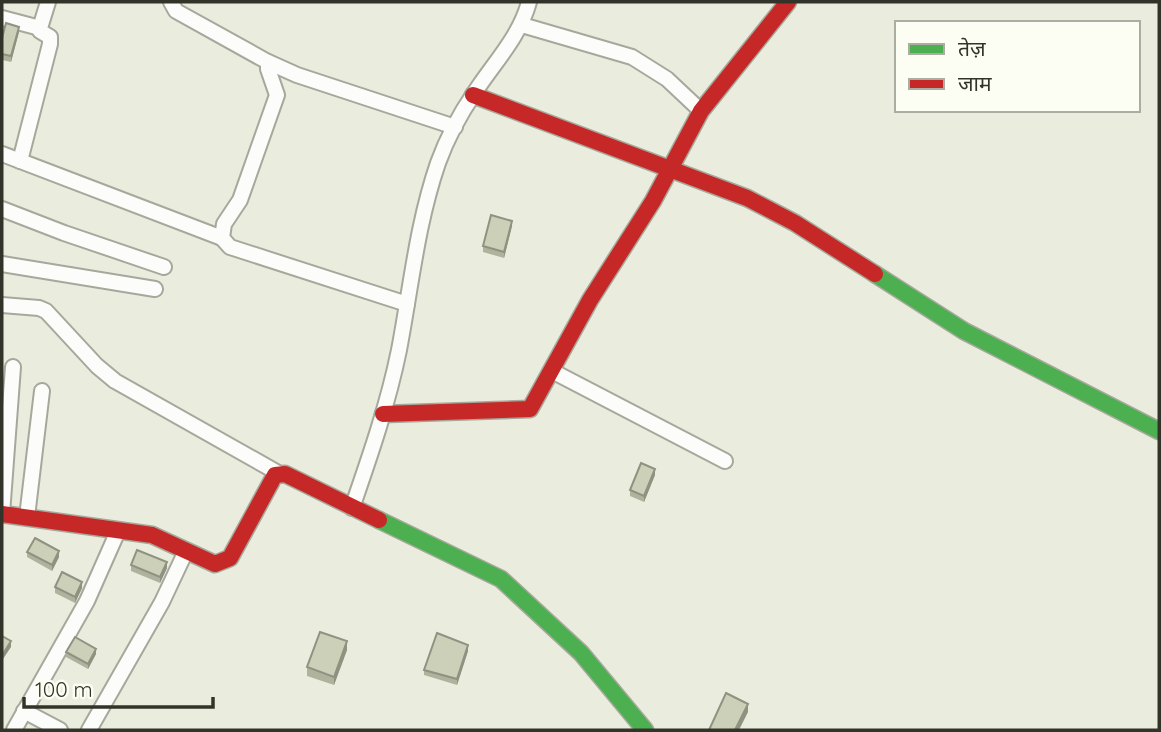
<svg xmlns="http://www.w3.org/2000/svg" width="1161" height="732" font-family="Quicksand,'Noto Sans Devanagari',sans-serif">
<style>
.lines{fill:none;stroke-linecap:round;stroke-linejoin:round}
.street-casing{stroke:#a6a89c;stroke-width:18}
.fast-casing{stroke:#a6a89c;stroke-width:19}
.jam-casing{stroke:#a6a89c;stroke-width:19}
.street{stroke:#fcfcfa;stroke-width:14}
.fast{stroke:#4caf50;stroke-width:16}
.jam{stroke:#c62828;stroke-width:16}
.wall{fill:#afb39e}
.shaded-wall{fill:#8f9281}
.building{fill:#ccd0b8;stroke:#8f9281;stroke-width:2}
</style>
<rect width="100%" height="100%" fill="#eaeddd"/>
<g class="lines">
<g class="street-casing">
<g id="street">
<polyline points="171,2 176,11 268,62 297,75 455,127"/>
<polyline points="2,18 40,28"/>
<polyline points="522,25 632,57 667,79 701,111"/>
<polyline points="268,62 268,69 277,95 240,200 224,224 222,238 230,247 407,304"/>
<polyline points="2,154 222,238"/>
<polyline points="20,161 50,44 50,37 40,31 40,28 48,2"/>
<polyline points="2,209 64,233 164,267"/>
<polyline points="2,264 155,289"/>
<polyline points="2,305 39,308 46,311 97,366 115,381 280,474"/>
<polyline points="552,371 725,461"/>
<path d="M352 508C370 456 388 404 399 350 411 287 417 224 438 163 447 138 460 114 475 92 494 63 520 36 529 2"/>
<polyline points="2,514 13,367"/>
<polyline points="27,517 42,391"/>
<polyline points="24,711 60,730"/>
<polyline points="14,730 87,601 118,531"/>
<polyline points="89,730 162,602 186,551"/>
</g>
</g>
<g class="fast-casing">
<g id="fast">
<polyline points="875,274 964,331 1159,431"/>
<polyline points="379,520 501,579 581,653 645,730"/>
</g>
</g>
<g class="jam-casing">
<g id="jam">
<polyline points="473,95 747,198 795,223 875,274"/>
<polyline points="383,414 530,409 590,300 653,201 701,111 788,2"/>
<polyline points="2,514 152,535 215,564 230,558 275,475 285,474 379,520"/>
</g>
</g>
<use href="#street" class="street"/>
<use href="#fast" class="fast"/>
<use href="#jam" class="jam"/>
</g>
<g class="wall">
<polygon points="19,32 11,62 2,60 2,38"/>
<polygon points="512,226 504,258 483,252 483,246"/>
<polygon points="655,475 644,502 630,496 630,490"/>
<polygon points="27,552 59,557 52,571 27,557"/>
<polygon points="131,565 167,568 160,583 131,571"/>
<polygon points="55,587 82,588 75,603 55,593"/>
<polygon points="347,650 334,685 307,676 307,667"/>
<polygon points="468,651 457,685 424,675 424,670"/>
<polygon points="66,652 96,654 88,669 66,657"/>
</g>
<g class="shaded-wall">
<polygon points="19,27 19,32 11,62 11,56"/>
<polygon points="512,221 512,226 504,258 504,252"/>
<polygon points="655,469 655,475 644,502 644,496"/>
<polygon points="59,551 59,557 52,571 52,565"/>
<polygon points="167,562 167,568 160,583 160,577"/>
<polygon points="82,582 82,588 75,603 75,597"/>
<polygon points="11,641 11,647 3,659 3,654"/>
<polygon points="347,641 347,650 334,685 334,677"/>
<polygon points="468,645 468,651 457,685 457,679"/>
<polygon points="96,649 96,654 88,669 88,664"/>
<polygon points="748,704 748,712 739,730 735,730"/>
</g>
<g class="building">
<polygon points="6,23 19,27 11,56 2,54 2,38"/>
<polygon points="491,215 512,221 504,252 483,246"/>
<polygon points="641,463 655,469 644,496 630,490"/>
<polygon points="35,538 59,551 52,565 27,552"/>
<polygon points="137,550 167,562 160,577 131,565"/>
<polygon points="62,572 82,582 75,597 55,587"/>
<polygon points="320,632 347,641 334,677 307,667"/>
<polygon points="437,633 468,645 457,679 424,670"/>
<polygon points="2,636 11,641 3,654 2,652"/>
<polygon points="75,637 96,649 88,664 66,652"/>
<polygon points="726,693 748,704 735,730 709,730"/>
</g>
<rect width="1161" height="732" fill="none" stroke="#323429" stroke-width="7"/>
<rect x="895" y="21" width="245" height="91" fill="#fdfef3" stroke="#acada2" stroke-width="2"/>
<rect x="909" y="44" width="35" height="10" fill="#4caf50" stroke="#acada2" stroke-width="2"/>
<text x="958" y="56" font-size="21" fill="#323429">तेज़</text>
<rect x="909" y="79" width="35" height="10" fill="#c62828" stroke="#acada2" stroke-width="2"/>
<text x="958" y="91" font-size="21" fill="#323429">जाम</text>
<path d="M24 697v10h189v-10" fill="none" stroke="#323429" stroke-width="3.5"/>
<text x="35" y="697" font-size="21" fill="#323429" stroke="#fdfef3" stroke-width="5" paint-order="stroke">100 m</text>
</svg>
